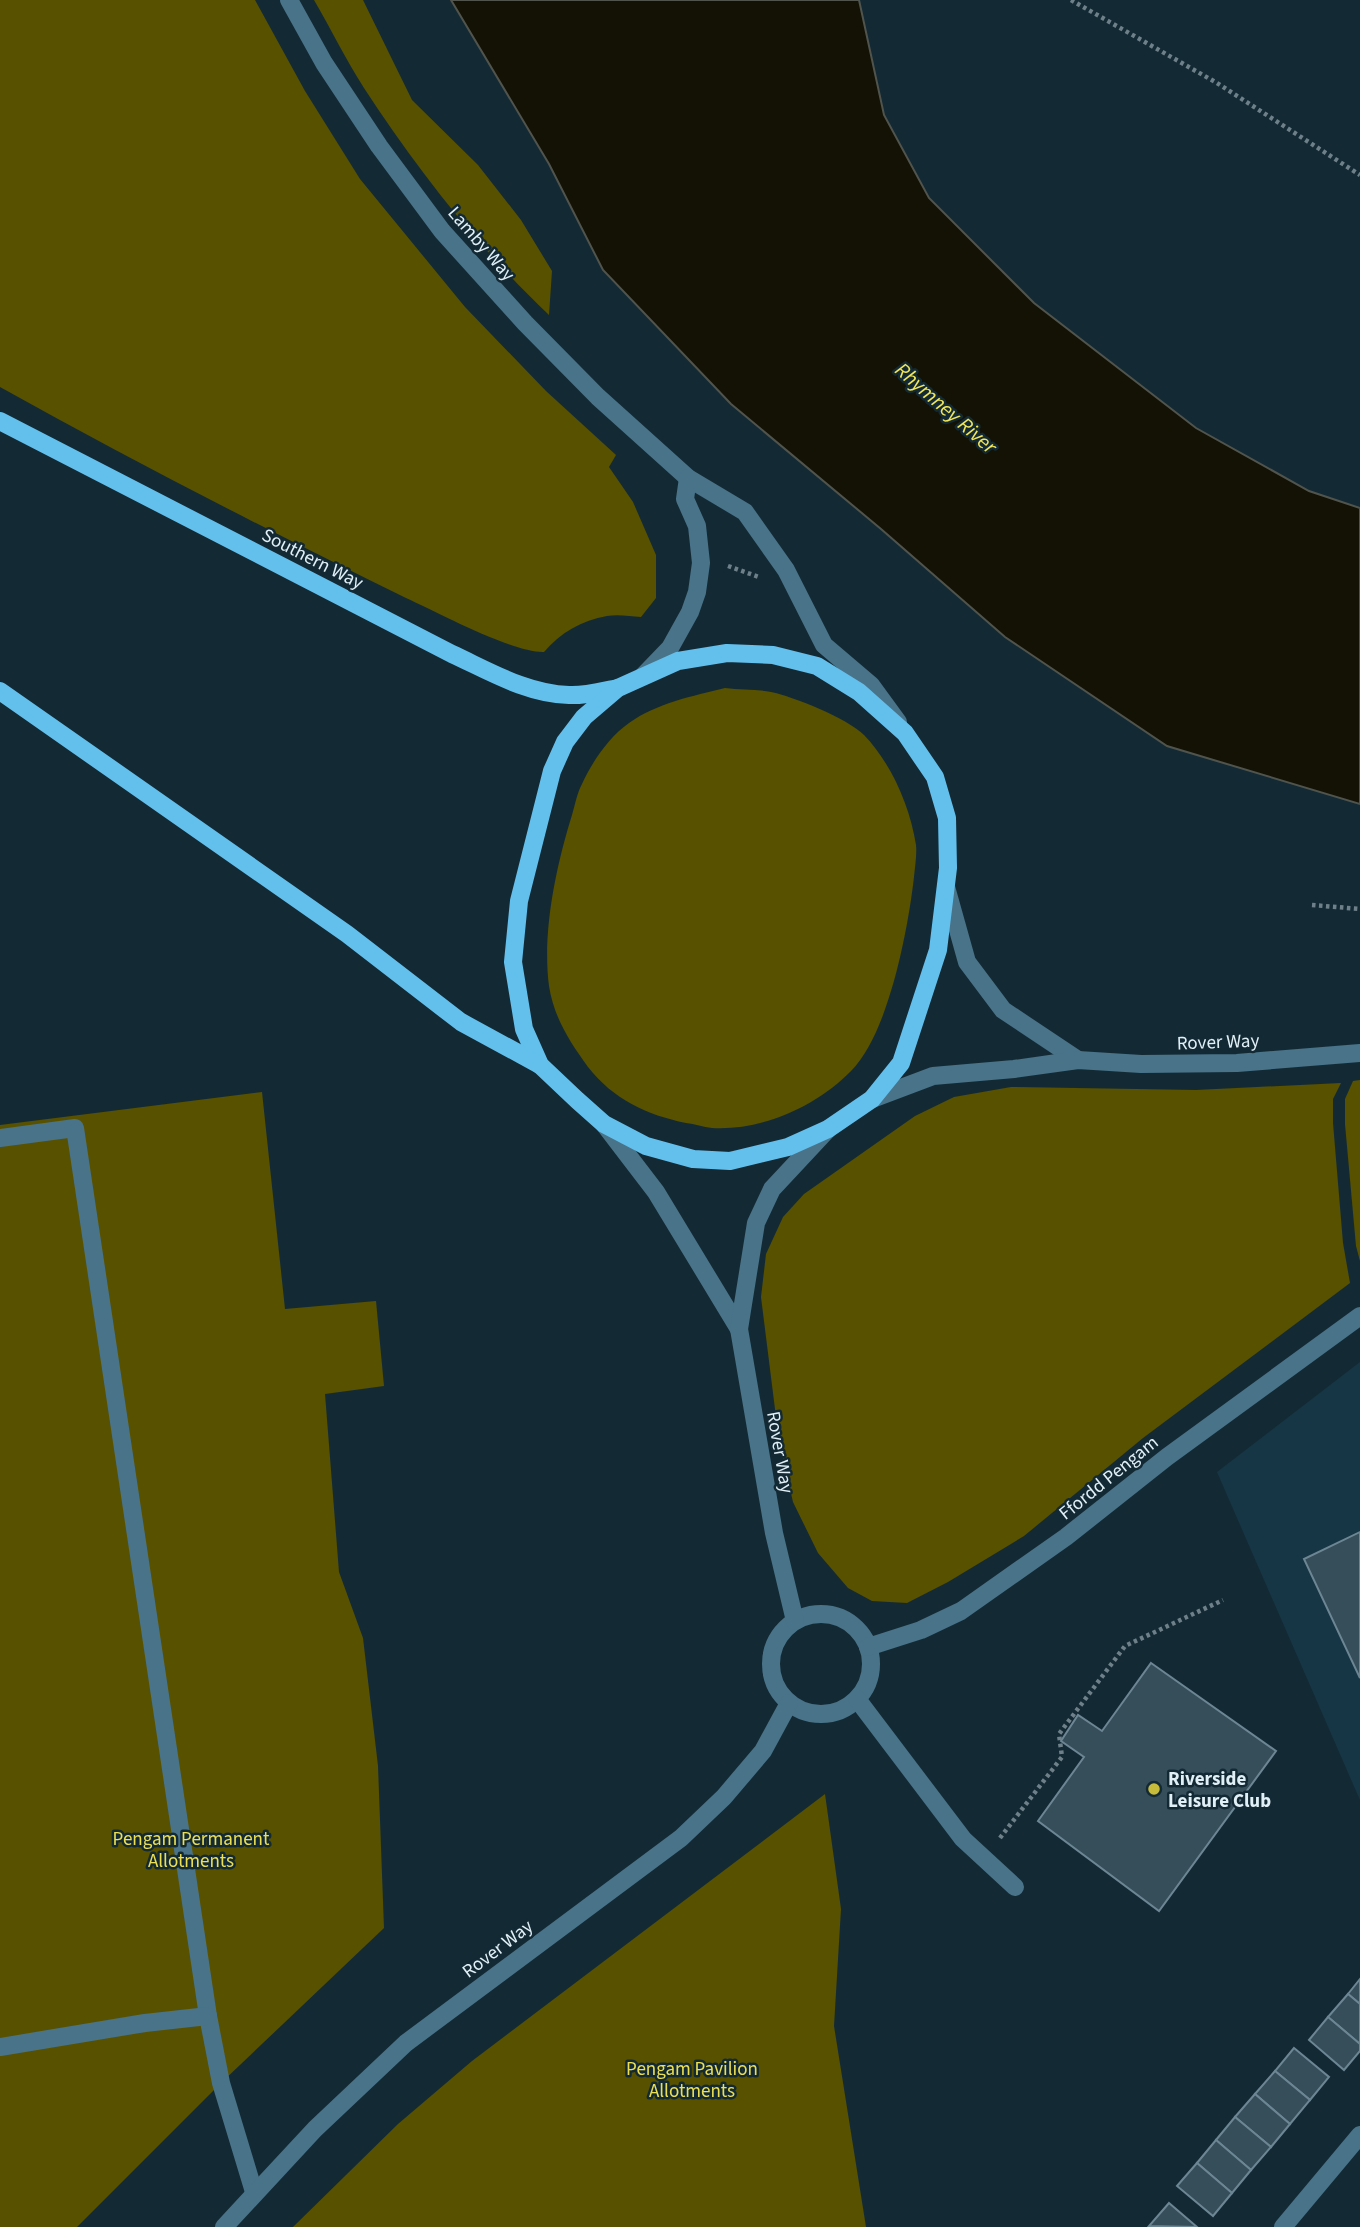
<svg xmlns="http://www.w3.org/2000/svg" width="1360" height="2227" font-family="'Source Sans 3',sans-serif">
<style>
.built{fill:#173645}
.green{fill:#585100}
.water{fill:#131205;stroke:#51544d;stroke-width:2}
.building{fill:#364d5a;stroke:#6d8694;stroke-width:2}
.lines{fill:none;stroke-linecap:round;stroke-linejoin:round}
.path{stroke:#6e818a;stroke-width:4.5;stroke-dasharray:3.5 3.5;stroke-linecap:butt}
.minor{stroke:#497389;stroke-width:18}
.major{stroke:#63c0ed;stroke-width:18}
.poi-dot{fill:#c7bb3c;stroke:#132a35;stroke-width:2.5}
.labels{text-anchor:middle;stroke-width:5;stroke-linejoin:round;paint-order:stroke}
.street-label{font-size:19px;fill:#e1eff6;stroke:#132a35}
.poi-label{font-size:19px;font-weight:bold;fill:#e1eff6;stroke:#132a35;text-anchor:start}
.park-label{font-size:19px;fill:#ece052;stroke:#132a35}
.water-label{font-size:21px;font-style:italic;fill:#f2e659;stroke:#132a35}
</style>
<rect width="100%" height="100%" fill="#132a35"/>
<polygon class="built" points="1360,1362 1360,1800 1217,1472"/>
<g class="green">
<path d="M0 0H255L305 91 360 179 465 307 546 391 616 455 609 467 633 502 656 555V598L641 617C630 616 617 614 607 616 582 620 560 633 544 652 513 653 437 612 406 598 269 531 133 461 0 387Z"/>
<path d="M314 0H363L412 100 478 165 521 220 552 271 549 315C480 250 416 168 364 88 346 60 331 29 314 0Z"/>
<path d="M725 688C740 690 756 689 771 692 794 697 847 718 864 735 891 763 910 806 916 845 917 855 915 866 914 877 908 929 889 1033 851 1071 817 1106 762 1131 712 1128 703 1127 695 1124 686 1123 647 1115 613 1099 588 1067 570 1042 554 1018 549 986 542 932 556 867 572 815 575 805 577 793 582 784 592 762 609 737 629 723 657 703 693 696 725 688Z"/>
<polygon points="1360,1080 1360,1261 1356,1246 1345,1124 1345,1099 1353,1081"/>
<polygon points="1341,1083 1333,1099 1333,1123 1343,1243 1350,1283 1143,1438 1024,1536 948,1582 907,1603 872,1601 848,1588 818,1553 793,1502 779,1441 761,1297 766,1254 783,1217 804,1194 915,1116 954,1097 1011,1087 1196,1090"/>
<polygon points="262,1092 285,1309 376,1301 384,1386 325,1394 339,1572 363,1638 378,1766 384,1928 221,2083 77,2227 0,2227 0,1125"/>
<polygon points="825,1794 841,1909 834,2026 866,2227 293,2227 398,2124 472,2061"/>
</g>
<polygon class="water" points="451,0 859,0 884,115 929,198 1034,303 1196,428 1309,491 1360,508 1360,804 1167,746 1005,637 881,529 731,404 603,270 549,164"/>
<g class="building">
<polygon points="1360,1532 1360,1678 1304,1559"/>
<polygon points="1151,1663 1276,1751 1159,1911 1038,1821 1084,1757 1061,1741 1078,1715 1102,1731"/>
<polygon points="1360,1979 1360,2004 1348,1994"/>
<polygon points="1348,1994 1360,2004 1360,2044 1328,2017"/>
<polygon points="1328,2017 1360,2044 1360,2051 1344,2070 1309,2040"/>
<polygon points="1294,2048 1329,2077 1310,2100 1275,2071"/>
<polygon points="1275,2071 1310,2100 1290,2124 1255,2094"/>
<polygon points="1255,2094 1290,2124 1271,2147 1235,2117"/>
<polygon points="1235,2117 1271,2147 1251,2170 1216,2140"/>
<polygon points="1216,2140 1251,2170 1232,2193 1197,2163"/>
<polygon points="1197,2163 1232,2193 1213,2216 1177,2186"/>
<polygon points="1169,2203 1197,2227 1149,2226"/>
</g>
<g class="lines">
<g class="path">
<polyline points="1071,0 1217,83 1360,175"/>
<polyline points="728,566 759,577"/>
<polyline points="1312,905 1360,909"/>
<polyline points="1000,1838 1062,1757 1059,1734 1125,1646 1223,1600"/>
</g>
<g class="minor">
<polyline points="289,0 324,63 379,146 442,231 525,323 598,397 688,478 745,512 786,570 824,645 871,685 898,722"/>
<polyline points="643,676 670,648 690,612 697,592 701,563 697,526 685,499 688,478"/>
<polyline points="946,887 967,962 1003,1010 1078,1060"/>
<polyline points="872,1099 933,1076 1014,1069 1078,1060 1141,1064 1237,1063 1360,1053"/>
<polyline points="604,1124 656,1192 739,1329"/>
<polyline points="0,1138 75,1128 208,2016 221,2083 254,2192"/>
<circle cx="821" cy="1664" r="50"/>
<polyline points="795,1621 774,1533 739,1329 756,1223 772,1189 828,1129"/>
<polyline points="868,1647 921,1630 961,1611 1066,1537 1167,1457 1360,1316"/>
<polyline points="857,1699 963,1839 1015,1887"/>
<polyline points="0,2047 145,2023 208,2016"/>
<polyline points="224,2227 315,2129 406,2043 681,1838 724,1797 763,1751 789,1703"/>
<polyline points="1283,2227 1360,2135"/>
</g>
<g class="major">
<path d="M0 421 452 654C489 671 527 694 569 695 585 696 602 691 618 688"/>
<polygon points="727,653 773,655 817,666 859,692 905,733 935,777 947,818 948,868 938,950 901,1063 872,1099 828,1129 788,1147 730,1161 693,1159 646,1146 604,1124 577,1100 540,1065 524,1029 513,962 519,901 552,771 565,742 584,717 618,688 678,661"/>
<polyline points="0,691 347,934 461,1022 540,1065"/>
</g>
</g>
<circle class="poi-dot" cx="1154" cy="1789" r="7"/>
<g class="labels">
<g class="street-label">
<text transform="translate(482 243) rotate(49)" y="7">Lamby Way</text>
<text transform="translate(313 558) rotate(27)" y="7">Southern Way</text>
<text transform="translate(1218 1041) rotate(-2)" y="7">Rover Way</text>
<text transform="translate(781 1452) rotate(80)" y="7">Rover Way</text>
<text transform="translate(1108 1477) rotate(-39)" y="7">Ffordd Pengam</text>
<text transform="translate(497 1948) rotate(-37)" y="7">Rover Way</text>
</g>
<g class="poi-label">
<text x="1168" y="1785">Riverside<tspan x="1168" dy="22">Leisure Club</tspan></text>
</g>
<g class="park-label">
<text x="191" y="1845">Pengam Permanent<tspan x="191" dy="22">Allotments</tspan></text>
<text x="692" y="2075">Pengam Pavilion<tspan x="692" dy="22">Allotments</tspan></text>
</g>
<g class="water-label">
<text transform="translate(946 408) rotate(41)" y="7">Rhymney River</text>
</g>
</g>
</svg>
